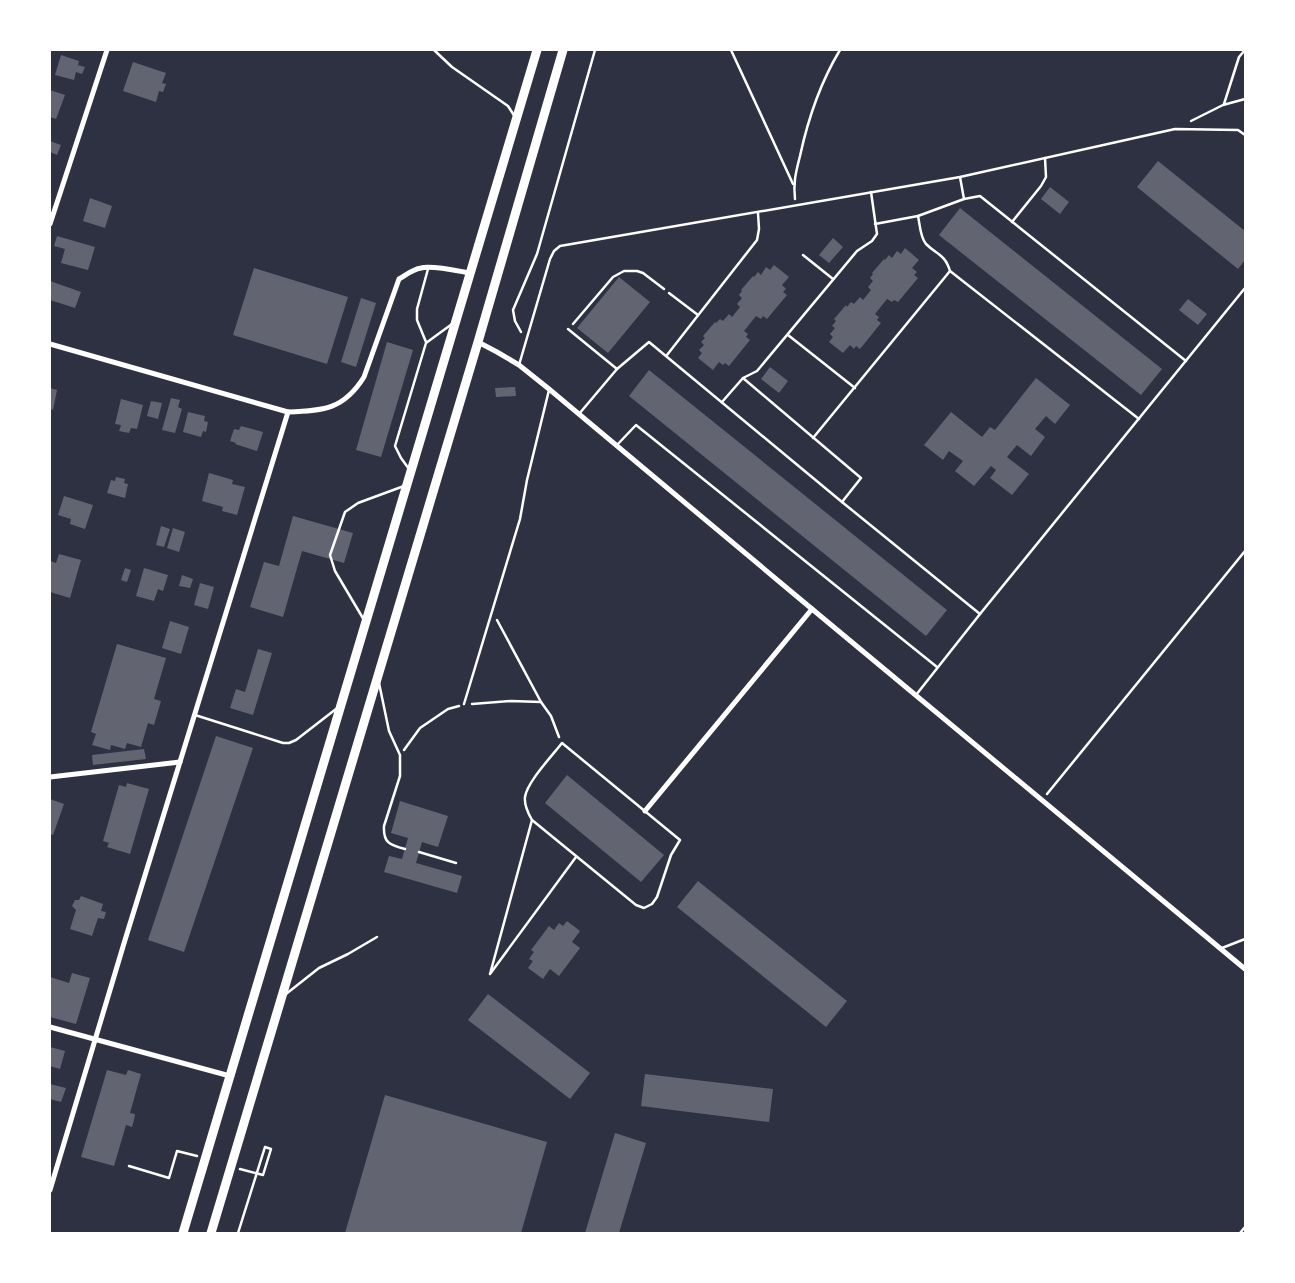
<svg xmlns="http://www.w3.org/2000/svg" width="1295" height="1283" font-family="Rubik,sans-serif">
<style>
.building{fill:#626471}
.lines{fill:none;stroke-linecap:round;stroke-linejoin:round}
.path{stroke:#fff;stroke-width:2.5}
.service{stroke:#fff;stroke-width:2.5}
.minor{stroke:#fff;stroke-width:5}
.trunk{stroke:#fff;stroke-width:9}
</style>
<rect width="100%" height="100%" fill="#2d3142"/>
<g class="building">
<polygon points="61,55 79,61 78,65 85,67 82,74 76,72 74,80 55,75"/>
<polygon points="133,62 166,73 162,83 166,84 163,92 159,91 156,102 123,91"/>
<polygon points="50,90 65,95 56,119 50,117"/>
<polygon points="50,141 61,145 57,155 50,152"/>
<polygon points="1158,161 1245,231 1245,260 1238,269 1137,187"/>
<polygon points="1050,187 1069,202 1060,214 1041,199"/>
<polygon points="90,198 112,206 105,228 83,221"/>
<polygon points="960,208 1162,369 1141,395 939,235"/>
<polygon points="57,236 95,247 88,270 61,263 65,249 54,246"/>
<polygon points="833,238 843,247 829,263 819,255"/>
<polygon points="905,248 919,260 912,268 917,272 914,275 918,278 898,302 894,300 892,302 887,299 875,314 879,317 877,320 881,323 860,349 856,346 854,349 850,345 843,353 829,342 833,337 830,334 835,328 832,326 836,321 834,319 846,305 847,307 851,302 854,304 860,297 863,300 871,290 868,287 873,281 870,278 873,274 872,273 884,259 885,260 889,255 892,258 897,251 901,254"/>
<polygon points="774,265 789,277 782,285 786,289 783,292 787,295 767,319 763,316 761,319 756,316 744,331 748,334 746,337 750,340 729,366 725,363 723,365 719,362 713,370 698,358 702,353 699,350 704,345 701,342 705,338 703,336 715,322 716,323 720,319 723,321 729,314 732,317 740,307 737,304 742,298 739,295 742,291 741,290 753,276 754,277 758,272 761,275 766,267 770,270"/>
<polygon points="254,268 348,297 327,364 233,335"/>
<polygon points="619,277 650,302 608,353 577,328"/>
<polygon points="50,281 81,292 75,308 50,300"/>
<polygon points="361,298 376,303 356,367 341,362"/>
<polygon points="1188,299 1207,314 1198,325 1179,310"/>
<polygon points="387,342 413,350 381,457 356,450"/>
<polygon points="770,367 788,381 779,393 761,379"/>
<polygon points="649,370 947,610 926,636 629,396"/>
<polygon points="1036,378 1070,405 1055,424 1046,416 1035,429 1045,437 1031,456 1017,445 1007,457 1029,474 1012,495 990,478 996,470 991,466 974,486 955,471 963,461 949,451 943,460 924,445 951,412 982,437 990,427 995,430"/>
<polygon points="515,387 516,396 496,397 495,388"/>
<polygon points="50,388 57,390 53,410 50,409"/>
<polygon points="171,398 180,400 178,407 182,409 175,433 162,430"/>
<polygon points="121,399 143,405 137,429 131,428 129,433 119,431 121,425 115,424"/>
<polygon points="151,401 162,403 158,419 147,416"/>
<polygon points="188,412 205,416 204,421 208,422 206,432 203,431 201,437 183,432"/>
<polygon points="241,426 263,432 257,451 235,444 236,443 230,441 234,429 239,430"/>
<polygon points="209,473 233,480 232,484 245,487 237,515 222,511 223,507 202,501"/>
<polygon points="116,477 125,479 124,483 128,484 125,498 107,493 111,480 115,481"/>
<polygon points="64,496 93,505 85,529 70,524 71,519 58,515"/>
<polygon points="293,516 353,533 344,563 302,551 283,617 250,607 264,562 279,566"/>
<polygon points="161,526 170,529 164,547 156,545"/>
<polygon points="173,528 185,532 179,552 167,548"/>
<polygon points="59,554 81,560 70,598 50,592 50,561 56,563"/>
<polygon points="125,568 131,570 127,582 121,580"/>
<polygon points="144,568 168,575 163,591 158,589 154,601 136,596"/>
<polygon points="182,575 193,579 190,588 179,586"/>
<polygon points="200,583 214,587 208,609 194,605"/>
<polygon points="170,621 189,627 181,654 162,648"/>
<polygon points="117,644 166,658 154,699 161,701 154,725 148,723 141,747 127,743 125,749 111,745 110,750 92,745 96,734 91,732"/>
<polygon points="258,649 272,653 253,715 230,708 236,689 245,692"/>
<polygon points="216,736 253,748 184,952 148,940"/>
<polygon points="144,749 146,759 93,765 92,755"/>
<polygon points="567,775 664,855 641,882 545,803"/>
<polygon points="127,783 149,789 130,854 107,847 109,843 103,841 119,785 126,787"/>
<polygon points="50,799 64,804 53,835 50,834"/>
<polygon points="400,801 448,816 438,847 422,842 416,863 462,876 457,893 384,872 389,856 402,859 408,838 391,833"/>
<polygon points="698,881 847,1001 826,1027 677,907"/>
<polygon points="81,896 103,904 101,911 106,912 104,919 98,918 92,936 70,929 76,910 72,906 75,900 79,900"/>
<polygon points="567,921 580,931 572,942 580,948 559,976 550,969 543,979 528,968 533,961 529,959 534,952 531,950 549,926 554,930 559,923 563,926"/>
<polygon points="72,973 90,978 76,1024 50,1017 50,977 69,983"/>
<polygon points="488,994 590,1073 570,1099 468,1020"/>
<polygon points="50,1047 65,1051 60,1069 50,1066"/>
<polygon points="107,1070 126,1075 128,1070 141,1074 130,1113 135,1114 134,1120 132,1127 126,1125 114,1166 81,1157"/>
<polygon points="645,1074 773,1089 769,1122 641,1106"/>
<polygon points="50,1084 66,1088 61,1102 50,1099"/>
<polygon points="385,1095 547,1142 521,1233 345,1233"/>
<polygon points="615,1133 646,1143 619,1233 585,1233"/>
</g>
<g class="lines">
<g class="path">
<polyline points="731,50 793,184"/>
<polyline points="1224,104 1239,57 1245,50"/>
<polyline points="1191,121 1223,105 1245,99"/>
<path d="M795 199C793 182 796 172 800 156 808 119 820 83 840 50"/>
<polyline points="573,324 613,277 624,271 637,271 643,273 664,289"/>
<polyline points="521,332 515,321 513,310 537,254 595,50"/>
<polyline points="497,620 541,702"/>
<polyline points="472,704 511,701 541,702 551,716 559,737"/>
<polyline points="404,750 420,728 448,709 459,706"/>
<polyline points="1047,794 1245,551"/>
<polyline points="129,1166 169,1178 177,1151 197,1156"/>
<polyline points="238,1233 265,1147 271,1149 263,1175 240,1169"/>
<polyline points="1240,1233 1245,1227"/>
</g>
<g class="service">
<polyline points="434,50 452,67 508,106 515,117"/>
<polyline points="960,177 964,199 980,196 1186,361"/>
<polyline points="918,216 964,199"/>
<polyline points="1012,222 1041,186 1046,177 1045,158"/>
<path d="M875 224 918 216C920 225 920 237 926 244 937 255 945 254 950 271L1139 419"/>
<polyline points="803,255 833,279"/>
<polyline points="669,293 698,315"/>
<polyline points="568,329 617,369"/>
<polyline points="788,335 855,388"/>
<polyline points="426,342 417,320 417,309 428,269"/>
<polyline points="667,355 757,240 759,229 758,213"/>
<polyline points="519,365 550,259 554,251 560,246 960,177 1175,129 1238,130 1245,135"/>
<polyline points="743,378 861,478 842,502"/>
<polyline points="722,402 743,378 757,371 857,251 872,241 877,234 871,192"/>
<polyline points="579,414 617,369 649,342 842,502 980,614"/>
<polyline points="813,438 950,271"/>
<polyline points="617,445 636,425 937,667"/>
<polyline points="409,469 401,458 395,446 426,343 452,324"/>
<polyline points="364,620 335,571 330,555 345,512 358,503 404,486"/>
<path d="M379 683 389 731 400 755V776L384 826C383 843 390 845 405 849"/>
<polyline points="916,695 980,614 1245,288"/>
<polyline points="464,704 520,519 527,480 549,390"/>
<polyline points="195,715 283,743 289,743 296,740 336,709"/>
<path d="M562 743 680 840 671 855 657 897 652 904 644 908 636 905 532 820C528 813 524 805 525 797 527 782 552 756 562 743Z"/>
<polyline points="532,820 490,974 576,857"/>
<polyline points="419,852 456,863"/>
<polyline points="1222,948 1245,939"/>
<polyline points="286,994 319,968 348,954 377,937"/>
</g>
<g class="minor">
<polyline points="50,224 107,50"/>
<polyline points="478,342 497,352 519,365 549,389 812,609 1245,969"/>
<path d="M50 344 288 412C324 411 344 409 364 377L399 279C406 275 413 269 421 268 432 265 458 271 470 273"/>
<polyline points="50,777 180,762"/>
<polyline points="645,811 812,609"/>
<polyline points="50,1027 230,1076"/>
<polyline points="50,1190 125,940 288,412"/>
</g>
<g class="trunk">
<polyline points="183,1233 537,50"/>
<polyline points="211,1233 478,342 563,50"/>
</g>
</g>
<rect width="1295" height="1283" fill="none" stroke="#ffffff" stroke-width="102"/>
</svg>
